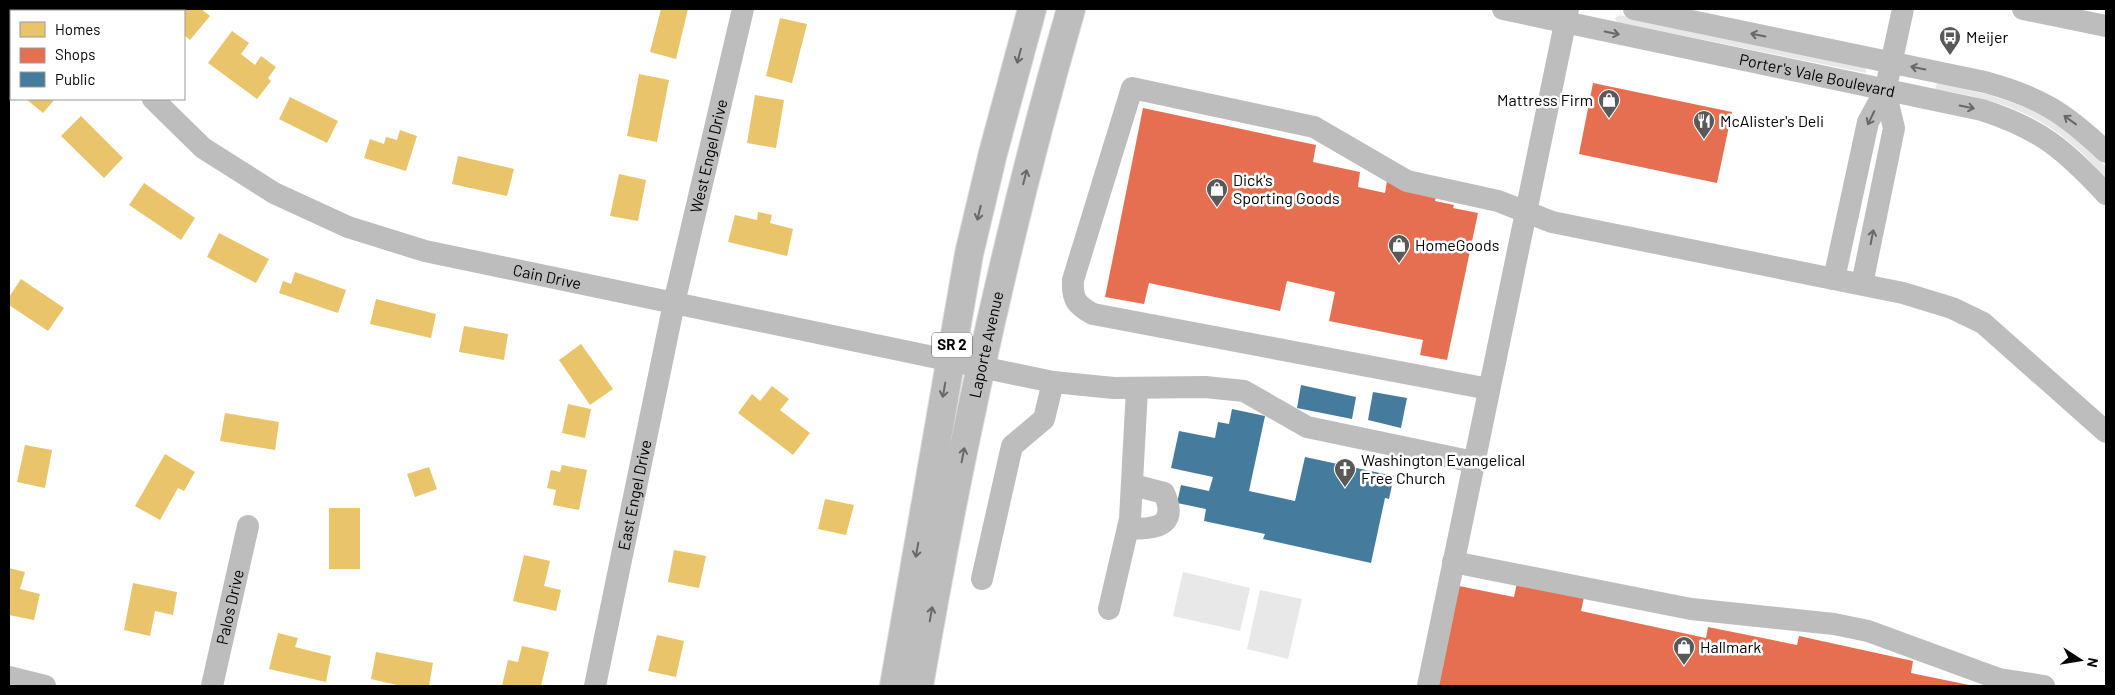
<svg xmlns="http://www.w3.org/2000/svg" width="2115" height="695" font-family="Barlow,sans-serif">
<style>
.green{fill:#e8e8e8}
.homes{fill:#e9c46a}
.shops{fill:#e76f51}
.public{fill:#457b9d}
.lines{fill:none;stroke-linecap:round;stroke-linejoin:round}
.major-casing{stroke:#dbdbdb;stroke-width:30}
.minor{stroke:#bdbdbd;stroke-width:22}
.major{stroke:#bdbdbd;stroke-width:28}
.oneway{stroke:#686868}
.labels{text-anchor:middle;stroke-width:5;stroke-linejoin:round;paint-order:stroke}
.shield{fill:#fff;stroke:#4c4c4c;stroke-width:1}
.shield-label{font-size:15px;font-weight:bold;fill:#000}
.poi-label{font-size:16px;fill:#000;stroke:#fff;text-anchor:start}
.street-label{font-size:16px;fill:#000;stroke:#fff}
</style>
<rect width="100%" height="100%" fill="#fff"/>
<g class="green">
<polygon points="1619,15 1865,67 1866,73 1617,22 1615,18"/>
<path d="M1937 83C2007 97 2057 111 2106 167V178C2053 118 2012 102 1935 89Z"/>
<polygon points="1183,572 1250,588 1240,631 1173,616"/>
<polygon points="1260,590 1302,599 1288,659 1247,649"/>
</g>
<g class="homes">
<polygon points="152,9 201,9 210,16 190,40 184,35 184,11 155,11"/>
<polygon points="661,9 688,9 676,59 650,52"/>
<polygon points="780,18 807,24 792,83 766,76"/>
<polygon points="232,31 249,43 241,54 255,65 261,56 276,67 268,78 271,81 257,99 208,63"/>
<polygon points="11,67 11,86 9,84 9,70"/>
<polygon points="639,74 669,80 657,142 627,136"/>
<polygon points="755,95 784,100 776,148 747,143"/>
<polygon points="290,97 338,121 327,143 279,119"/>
<polygon points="26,99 55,99 43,113"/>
<polygon points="81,116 123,158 104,178 61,136"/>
<polygon points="400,130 417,136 406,171 364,158 370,139 384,144 386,137 397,140"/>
<polygon points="458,156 514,169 507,196 452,184"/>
<polygon points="619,174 646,180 638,221 610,216"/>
<polygon points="144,183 195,218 181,240 129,205"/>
<polygon points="758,212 772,215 770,223 793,229 787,256 728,242 735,215 757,220"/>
<polygon points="219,233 269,259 256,283 207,257"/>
<polygon points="295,272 346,290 338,313 279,293 283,281 291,284"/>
<polygon points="21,279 64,308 48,331 9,305 9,297"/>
<polygon points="376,299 436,314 431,338 370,324"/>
<polygon points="464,326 508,334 504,360 459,352"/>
<polygon points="581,344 613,389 590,405 559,360"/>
<polygon points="772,386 789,399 780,410 810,433 793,455 738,413 752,394 760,401"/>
<polygon points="568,404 591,409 585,438 562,433"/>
<polygon points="225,413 279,422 275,450 220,441"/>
<polygon points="25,445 52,450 45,488 17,482"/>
<polygon points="165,454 195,472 184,491 178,488 160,520 135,506"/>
<polygon points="562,465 587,470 579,510 553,505 556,490 547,488 551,470 560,472"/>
<polygon points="429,467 437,489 415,497 407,474"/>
<polygon points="825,499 854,505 846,535 818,529"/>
<rect x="329" y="508" width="31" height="61"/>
<polygon points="674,550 706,556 699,588 668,582"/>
<polygon points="524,555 550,561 544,586 561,590 556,611 513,601"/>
<polygon points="9,568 25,572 20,589 40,594 34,620 9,615"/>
<polygon points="133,583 177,592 173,615 155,611 150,636 124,630"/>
<polygon points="278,633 298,638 295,647 331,656 326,682 269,669"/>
<polygon points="657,635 684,641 676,677 648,671"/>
<polygon points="522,646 549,652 541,686 502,686 508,660 518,662"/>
<polygon points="376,652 433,663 429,686 401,686 371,679"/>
</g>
<g class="shops">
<polygon points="1593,83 1732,112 1717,183 1579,154"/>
<polygon points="1143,108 1316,145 1313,162 1360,172 1358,187 1385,193 1387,181 1437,192 1435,201 1454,205 1453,208 1478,213 1447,360 1420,355 1423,340 1329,321 1335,292 1287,281 1280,311 1149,283 1144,304 1105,297"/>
<polygon points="1517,583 1584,597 1581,611 1706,638 1708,627 1797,645 1799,636 1913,661 1911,673 1974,686 1438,686 1459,586 1514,597"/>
</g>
<g class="public">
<polygon points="1301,385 1356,397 1352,419 1297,408"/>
<polygon points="1373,392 1407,398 1401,428 1368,420"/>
<polygon points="1232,409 1265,416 1249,491 1295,501 1305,457 1394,476 1389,499 1385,498 1371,563 1263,539 1265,534 1204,521 1206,509 1177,503 1181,485 1209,491 1213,477 1171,468 1179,431 1215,438 1218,422 1229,424"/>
</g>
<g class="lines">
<g class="major-casing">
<g id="major">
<polyline points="894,686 969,254 993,153 1032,9"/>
<path id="s5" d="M919 686C958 458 1007 231 1071 9"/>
</g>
</g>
<g class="minor">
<polyline points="60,9 63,11"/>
<path id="s1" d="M1503 9 1982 110C2041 129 2065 150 2106 194"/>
<path d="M1634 9 1985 82C2040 97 2065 113 2106 152"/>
<polyline points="2023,9 2106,26"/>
<polyline points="1888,78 1903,9"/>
<path id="s2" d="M153 99 203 148 274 193 348 227 425 251 1053 382 1114 388 1205 387 1244 391 1307 427 1474 462"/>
<polyline points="1834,279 1868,122 1885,91 1894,128 1862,284"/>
<path d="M1489 389 1093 314C1076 305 1072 299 1073 280L1132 88 1314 127 1407 181 1498 201 1552 222 1903 293 1952 308 1983 323 2106 432"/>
<path d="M1128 528C1154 530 1179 527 1164 493L1133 485"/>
<polyline points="1453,562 1691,609 1834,624 1868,631 1999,679 2044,686"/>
<polyline points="982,579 1012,446 1044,419 1053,382"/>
<polyline points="1109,609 1130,519 1137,389"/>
<polyline points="9,677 45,686"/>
<path id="s3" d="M212 686 248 526"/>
<path id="s4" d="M595 686 674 303 743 9"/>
<polyline points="1428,686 1568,9"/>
</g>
<use href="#major" class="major"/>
</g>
<defs><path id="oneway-shaft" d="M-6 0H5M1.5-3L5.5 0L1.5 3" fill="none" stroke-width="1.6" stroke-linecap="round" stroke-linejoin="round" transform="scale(1.25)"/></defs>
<g class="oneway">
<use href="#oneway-shaft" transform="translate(1612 33) rotate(12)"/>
<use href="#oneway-shaft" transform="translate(1758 35) rotate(-168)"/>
<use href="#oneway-shaft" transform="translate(1019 56) rotate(105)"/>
<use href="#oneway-shaft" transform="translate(1918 68) rotate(-168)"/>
<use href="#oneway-shaft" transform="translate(1967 107) rotate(11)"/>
<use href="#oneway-shaft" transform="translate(1871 118) rotate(116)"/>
<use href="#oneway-shaft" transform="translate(2070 120) rotate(-144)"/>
<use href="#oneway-shaft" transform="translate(1025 177) rotate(-76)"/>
<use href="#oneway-shaft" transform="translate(979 213) rotate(103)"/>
<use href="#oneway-shaft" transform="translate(1872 237) rotate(-79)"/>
<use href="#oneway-shaft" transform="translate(944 390) rotate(100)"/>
<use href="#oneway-shaft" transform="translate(963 455) rotate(-79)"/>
<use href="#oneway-shaft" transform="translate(917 550) rotate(100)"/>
<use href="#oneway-shaft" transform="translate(931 614) rotate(-80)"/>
</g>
<defs>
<g id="bus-pin" transform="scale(1.125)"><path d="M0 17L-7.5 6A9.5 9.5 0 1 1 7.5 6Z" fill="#595959" stroke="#fff"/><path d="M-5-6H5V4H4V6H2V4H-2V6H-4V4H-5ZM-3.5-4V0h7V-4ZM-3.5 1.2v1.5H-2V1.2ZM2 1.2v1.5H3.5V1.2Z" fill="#fff"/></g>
<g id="shop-pin" transform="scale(1.125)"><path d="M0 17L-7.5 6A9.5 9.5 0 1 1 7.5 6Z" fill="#595959" stroke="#fff"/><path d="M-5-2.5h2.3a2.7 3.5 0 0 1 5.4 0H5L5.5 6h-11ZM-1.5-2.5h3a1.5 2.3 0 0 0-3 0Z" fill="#fff"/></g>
<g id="restaurant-pin" transform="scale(1.125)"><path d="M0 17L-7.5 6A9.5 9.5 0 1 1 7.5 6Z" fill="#595959" stroke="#fff"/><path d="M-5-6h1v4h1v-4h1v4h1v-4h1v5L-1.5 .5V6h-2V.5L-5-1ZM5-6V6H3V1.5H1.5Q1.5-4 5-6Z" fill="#fff"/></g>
<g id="church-pin" transform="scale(1.125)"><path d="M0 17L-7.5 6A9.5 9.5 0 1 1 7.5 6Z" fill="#595959" stroke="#fff"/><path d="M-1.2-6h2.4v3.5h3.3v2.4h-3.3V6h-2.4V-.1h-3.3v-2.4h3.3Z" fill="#fff"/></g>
</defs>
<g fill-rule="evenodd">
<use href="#bus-pin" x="1950" y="37"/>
<use href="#shop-pin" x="1609" y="100"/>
<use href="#restaurant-pin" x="1704" y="121"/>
<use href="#shop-pin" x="1217" y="189"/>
<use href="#shop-pin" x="1399" y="245"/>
<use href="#church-pin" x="1345" y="469"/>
<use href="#shop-pin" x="1684" y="647"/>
</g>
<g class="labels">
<rect class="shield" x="932" y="332.5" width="40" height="25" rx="4"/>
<g class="shield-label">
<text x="952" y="350">SR 2</text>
</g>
<g class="poi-label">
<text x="1966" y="43">Meijer</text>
<text x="1593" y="106" text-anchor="end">Mattress Firm</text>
<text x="1720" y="127">McAlister's Deli</text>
<text x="1233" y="186">Dick's<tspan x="1233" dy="18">Sporting Goods</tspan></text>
<text x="1415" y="251">HomeGoods</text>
<text x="1361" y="466">Washington Evangelical<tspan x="1361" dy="18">Free Church</tspan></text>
<text x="1700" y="653">Hallmark</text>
</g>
<g class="street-label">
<text dy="6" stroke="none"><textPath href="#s1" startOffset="321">Porter's Vale Boulevard</textPath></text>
<text dy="6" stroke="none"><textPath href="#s4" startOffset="542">West Engel Drive</textPath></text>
<text dy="6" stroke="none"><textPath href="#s2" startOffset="441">Cain Drive</textPath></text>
<text dy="6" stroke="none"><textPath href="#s5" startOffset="348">Laporte Avenue</textPath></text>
<text dy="6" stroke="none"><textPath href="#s4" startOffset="195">East Engel Drive</textPath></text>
<text dy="6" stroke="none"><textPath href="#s3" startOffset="81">Palos Drive</textPath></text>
</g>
</g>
<rect width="2115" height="695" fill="none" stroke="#000000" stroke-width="20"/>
<rect x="10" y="10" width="175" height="90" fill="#ffffff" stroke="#999999"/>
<rect x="20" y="22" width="25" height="15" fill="#e9c46a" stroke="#999999"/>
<text x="55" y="35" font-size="15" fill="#000000">Homes</text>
<rect x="20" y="48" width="25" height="15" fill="#e76f51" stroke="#999999"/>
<text x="55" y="60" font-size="15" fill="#000000">Shops</text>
<rect x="20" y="72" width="25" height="15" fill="#457b9d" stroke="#999999"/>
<text x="55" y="85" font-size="15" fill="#000000">Public</text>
<g transform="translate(2080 660) rotate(102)" stroke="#ffffff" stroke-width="4" paint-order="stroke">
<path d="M0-4L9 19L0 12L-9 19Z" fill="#000000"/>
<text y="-8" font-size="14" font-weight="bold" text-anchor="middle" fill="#000000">N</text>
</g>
</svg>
